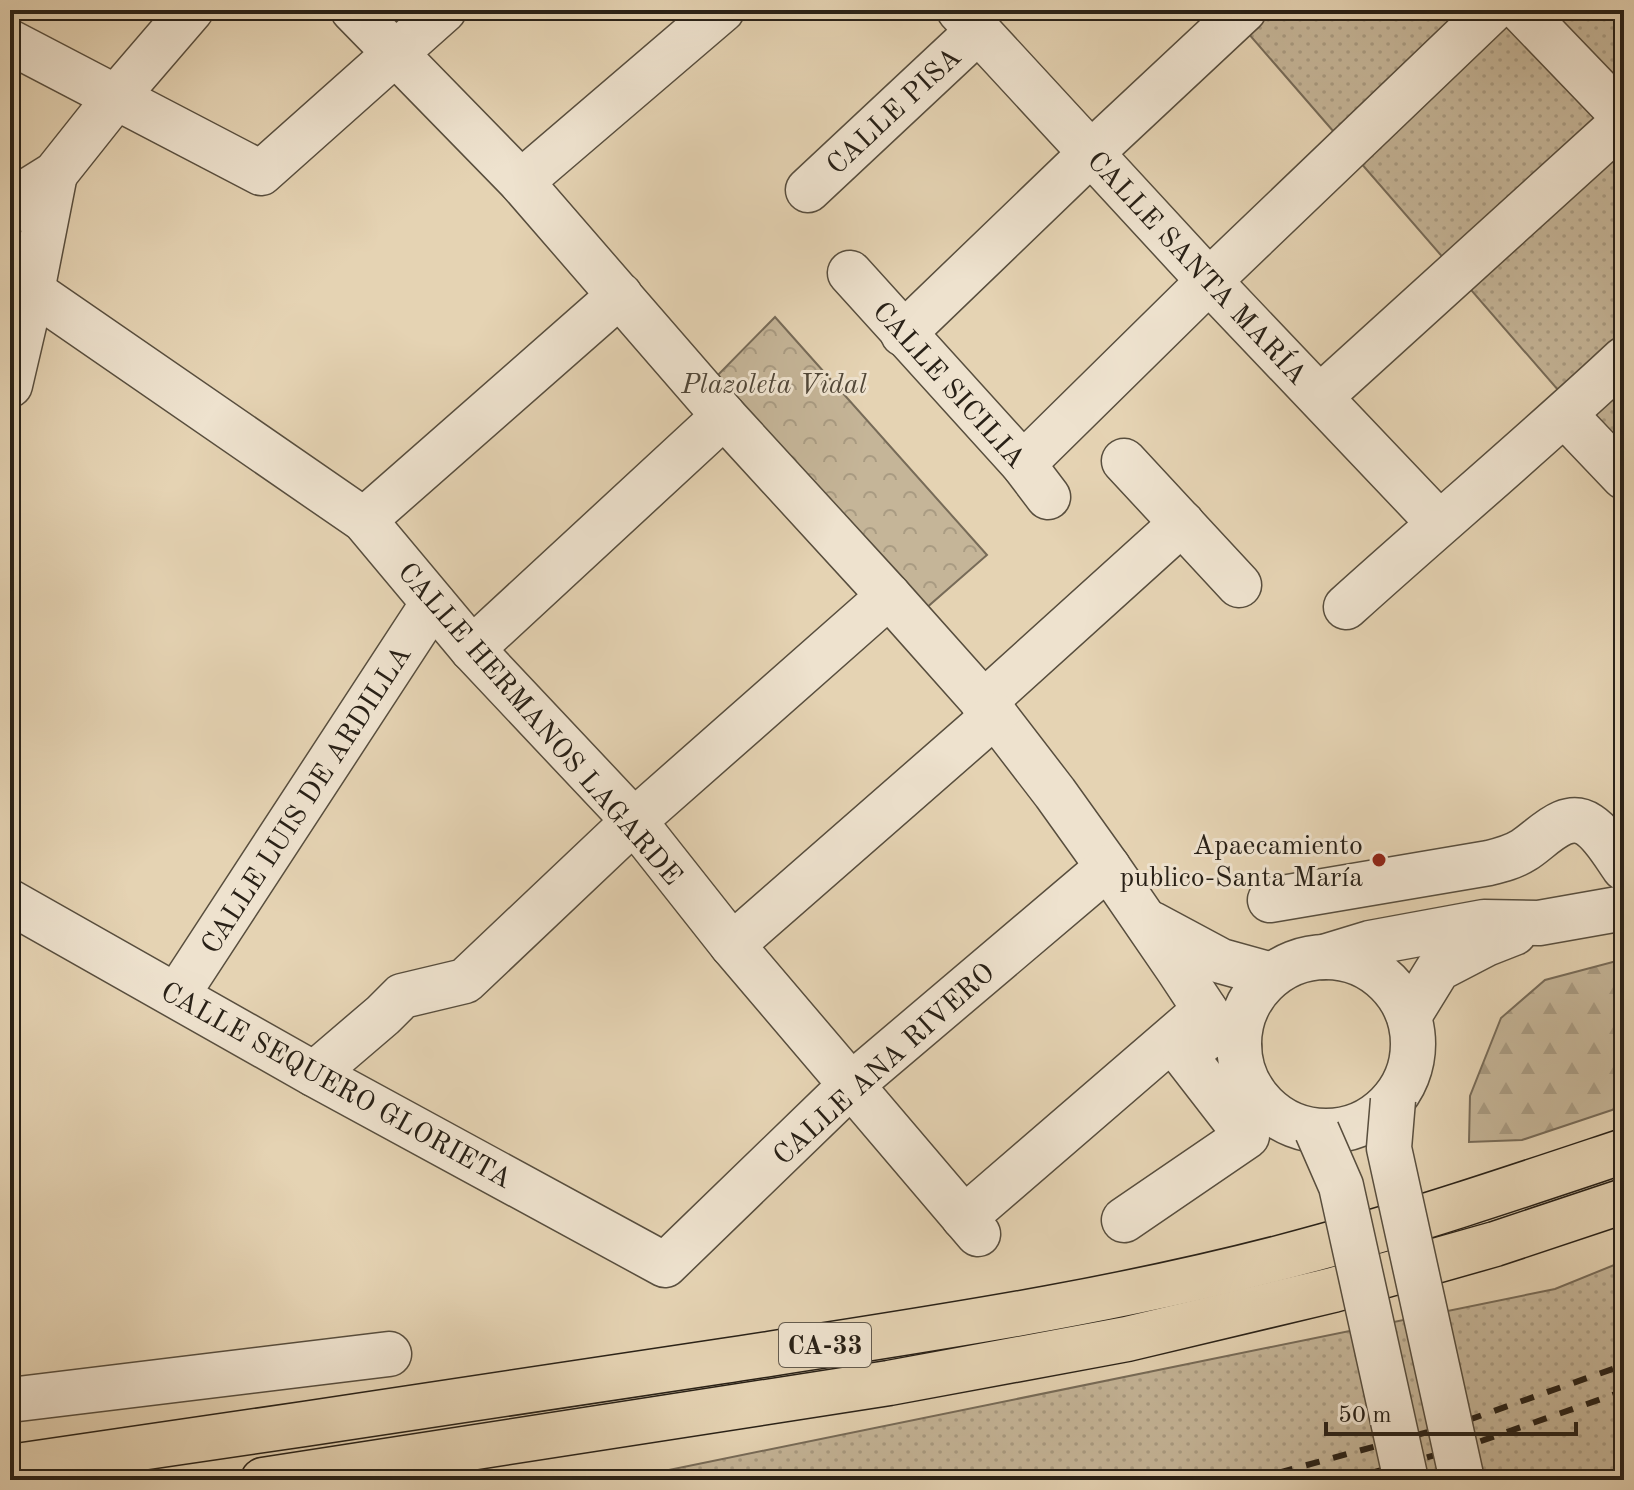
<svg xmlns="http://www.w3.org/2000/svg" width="1634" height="1490" font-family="'Old Standard TT',serif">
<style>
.grass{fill:url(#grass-dots);stroke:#776b58;stroke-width:2}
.forest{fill:url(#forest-firs);stroke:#776b58;stroke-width:2}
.park{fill:url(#park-crowns);stroke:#776b58;stroke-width:2}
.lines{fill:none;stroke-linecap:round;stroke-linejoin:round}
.minor-casing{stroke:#584e3e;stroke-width:47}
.highway-casing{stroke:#292117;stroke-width:47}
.minor{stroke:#eee2ce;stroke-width:44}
.highway{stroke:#e5d3b3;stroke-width:44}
.rail{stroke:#292117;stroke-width:6;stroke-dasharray:14 14;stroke-linecap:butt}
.minor-bridge-casing{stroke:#584e3e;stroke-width:47;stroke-linecap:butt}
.minor-bridge{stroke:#eee2ce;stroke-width:44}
.poi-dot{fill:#8f2418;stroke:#eee2ce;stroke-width:3}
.labels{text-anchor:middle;stroke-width:6;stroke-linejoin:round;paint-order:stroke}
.shield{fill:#eee2ce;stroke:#645b4e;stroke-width:2}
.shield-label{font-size:26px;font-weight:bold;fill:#292117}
.street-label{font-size:28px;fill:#292117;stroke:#eee2ce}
.park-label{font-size:28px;font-style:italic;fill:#504637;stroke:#eee2ce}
.poi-label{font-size:28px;fill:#292117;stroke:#eee2ce;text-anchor:end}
</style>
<defs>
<pattern id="grass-dots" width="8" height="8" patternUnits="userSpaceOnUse" patternTransform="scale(2)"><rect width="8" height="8" fill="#c5b598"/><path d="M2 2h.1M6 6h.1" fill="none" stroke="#a99b82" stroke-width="1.8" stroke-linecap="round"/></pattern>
<pattern id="forest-firs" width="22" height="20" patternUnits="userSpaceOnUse" patternTransform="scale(2)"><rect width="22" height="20" fill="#c5b598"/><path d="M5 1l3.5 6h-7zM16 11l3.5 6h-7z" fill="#a99b82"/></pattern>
<pattern id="park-crowns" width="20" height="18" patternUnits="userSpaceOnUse" patternTransform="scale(2)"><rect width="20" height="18" fill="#c5b598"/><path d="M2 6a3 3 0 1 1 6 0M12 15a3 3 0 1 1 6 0" fill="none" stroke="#a99b82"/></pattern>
</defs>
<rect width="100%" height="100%" fill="#e5d3b3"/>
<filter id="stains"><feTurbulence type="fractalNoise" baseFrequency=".0025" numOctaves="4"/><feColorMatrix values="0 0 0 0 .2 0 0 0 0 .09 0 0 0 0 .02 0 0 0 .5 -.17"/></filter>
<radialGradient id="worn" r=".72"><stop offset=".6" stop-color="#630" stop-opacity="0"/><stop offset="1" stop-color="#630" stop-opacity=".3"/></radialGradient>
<g class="grass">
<polygon points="1228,10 1624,10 1624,466"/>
<polygon points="1624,1261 1624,1480 620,1480 1555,1289"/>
</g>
<polygon class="forest" points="1624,959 1624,1106 1522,1140 1469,1142 1470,1096 1501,1018 1545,980"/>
<polygon class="park" points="775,317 987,555 925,609 712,381"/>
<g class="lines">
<g class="minor-casing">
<g id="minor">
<polyline points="353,10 521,182 724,416 889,596 995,715 1055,793 1108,867 1178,969 1217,1028 1239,1046"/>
<polyline points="959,10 1209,281 1439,523"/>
<polyline points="1521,10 1624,117"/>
<polyline points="10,42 261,173 444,10"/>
<polyline points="521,182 722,10"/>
<polyline points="808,190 978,31"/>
<polyline points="10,212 23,194 55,174 117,96 191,10"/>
<polyline points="850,273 1023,464 1048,497"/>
<polyline points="10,280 32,291 364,520 472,649 634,821 732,945 978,1234"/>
<polyline points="903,334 1091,153 1244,10"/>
<polyline points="10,385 32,291 55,174"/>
<polyline points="1320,397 1624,121"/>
<polyline points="1565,415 1624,477"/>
<polyline points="1124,461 1239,585"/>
<polyline points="1023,464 1209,281 1492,10"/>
<polyline points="364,520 620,295"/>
<path d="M1346 607C1439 523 1533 444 1624 359"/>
<polyline points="472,649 724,416"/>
<polyline points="983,703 1182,523"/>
<path d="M1270 900 1489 863C1501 860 1513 857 1524 850 1542 839 1565 809 1589 825 1603 834 1614 854 1624 868"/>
<polyline points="10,902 314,1074 665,1265 851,1085 1108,867"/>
<polyline points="1152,924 1221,961 1272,975"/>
<polyline points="732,945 995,715"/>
<polyline points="1324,957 1370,943 1484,922 1539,923 1624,908"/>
<circle cx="1326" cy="1044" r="87"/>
<polyline points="177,995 433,603"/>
<polyline points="1409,1016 1438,969 1486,944 1514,933"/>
<polyline points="314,1074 383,1015 402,996 465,981 634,821 889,596"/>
<polyline points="964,1218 1205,1010"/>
<polyline points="1124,1220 1247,1136 1185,1056 1217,1028"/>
<polyline points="10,1400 389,1354"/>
</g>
</g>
<g class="highway-casing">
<g id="highway">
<path d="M10 1467C248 1433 485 1397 723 1361 924 1330 1127 1301 1324 1246 1425 1218 1525 1184 1624 1151"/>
<polyline points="263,1480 889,1383 1127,1339 1333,1290 1495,1244 1624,1201"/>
</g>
</g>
<use href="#minor" class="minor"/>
<use href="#highway" class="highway"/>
<g class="rail">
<polyline points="1252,1480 1457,1424 1624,1365"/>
<polyline points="1346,1480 1464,1447 1624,1391"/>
</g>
<g class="minor-bridge-casing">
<g id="minor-bridge">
<polyline points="1393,1100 1389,1148 1462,1480"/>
<polyline points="1317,1131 1341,1186 1406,1480"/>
</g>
</g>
<use href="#minor-bridge" class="minor-bridge"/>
</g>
<circle class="poi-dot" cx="1379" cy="860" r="8"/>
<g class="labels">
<rect class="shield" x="779" y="1323" width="92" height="44" rx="6"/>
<g class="shield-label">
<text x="825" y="1354">CA-33</text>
</g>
<g class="street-label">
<text transform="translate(893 110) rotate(-43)" y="10">CALLE PISA</text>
<text transform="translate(1198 267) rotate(47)" y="10">CALLE SANTA MARÍA</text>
<text transform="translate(950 384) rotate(48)" y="10">CALLE SICILIA</text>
<text transform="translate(541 723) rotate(49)" y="10">CALLE HERMANOS LAGARDE</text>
<text transform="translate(305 799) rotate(-57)" y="10">CALLE LUIS DE ARDILLA</text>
<text transform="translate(883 1063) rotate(-42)" y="10">CALLE ANA RIVERO</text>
<text transform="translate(337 1084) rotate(29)" y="10">CALLE SEQUERO GLORIETA</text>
</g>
<g class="park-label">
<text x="774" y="393">Plazoleta Vidal</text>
</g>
<g class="poi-label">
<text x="1363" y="854">Apaecamiento<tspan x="1363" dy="32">publico-Santa María</tspan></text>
</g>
</g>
<rect width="1634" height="1490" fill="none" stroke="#e5d3b3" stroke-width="40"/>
<rect x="12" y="12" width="1610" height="1466" fill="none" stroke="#292117" stroke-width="4"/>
<rect x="20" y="20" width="1594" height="1450" fill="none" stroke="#292117" stroke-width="2"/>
<path d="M1326 1422v12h250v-12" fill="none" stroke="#292117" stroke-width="4"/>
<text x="1338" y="1422" font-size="24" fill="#292117" stroke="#eee2ce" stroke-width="6" paint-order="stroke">50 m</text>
<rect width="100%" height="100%" filter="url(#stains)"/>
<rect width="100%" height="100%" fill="url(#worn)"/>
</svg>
